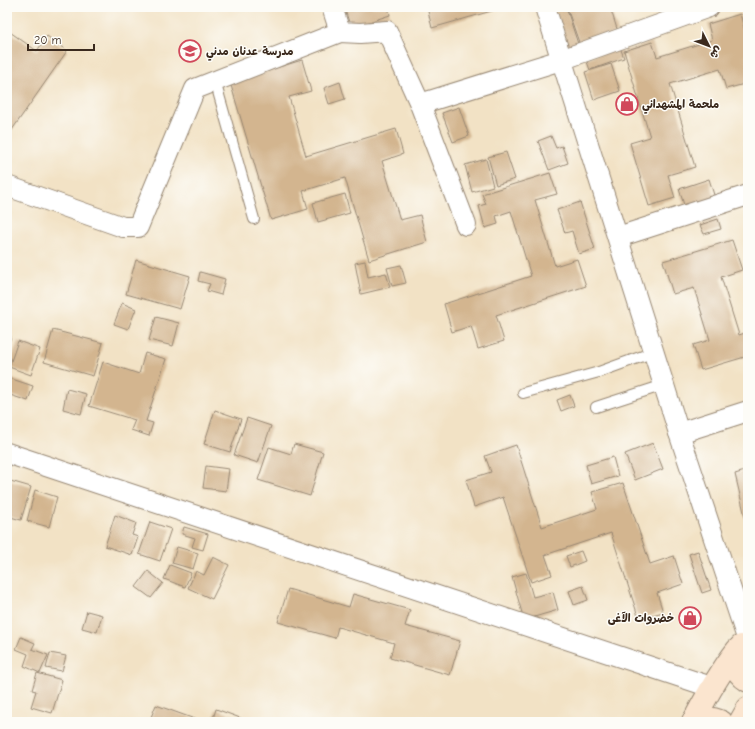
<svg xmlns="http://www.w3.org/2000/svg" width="755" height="729" font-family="'Comic Neue','Playpen Sans Arabic',sans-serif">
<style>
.building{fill:#d3b58f}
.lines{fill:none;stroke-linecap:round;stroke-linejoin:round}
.lane-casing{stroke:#968672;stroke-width:12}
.street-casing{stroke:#968672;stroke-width:22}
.secondary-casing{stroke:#968672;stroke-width:24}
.lane{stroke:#fff;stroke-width:10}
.street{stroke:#fff;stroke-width:20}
.secondary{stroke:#fbe5cf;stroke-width:22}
.labels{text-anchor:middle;stroke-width:3;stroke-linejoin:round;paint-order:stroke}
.poi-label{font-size:11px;font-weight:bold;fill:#3b2a1e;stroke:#fdfcf7;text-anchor:start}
</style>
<rect width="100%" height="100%" fill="#fdfcf7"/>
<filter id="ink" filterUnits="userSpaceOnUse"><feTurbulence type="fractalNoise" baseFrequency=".025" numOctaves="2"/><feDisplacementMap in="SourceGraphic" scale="8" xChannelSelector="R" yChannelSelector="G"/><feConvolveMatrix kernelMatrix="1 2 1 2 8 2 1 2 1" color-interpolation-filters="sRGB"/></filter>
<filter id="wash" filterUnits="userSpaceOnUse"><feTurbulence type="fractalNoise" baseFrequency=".012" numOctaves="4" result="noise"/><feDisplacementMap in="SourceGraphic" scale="16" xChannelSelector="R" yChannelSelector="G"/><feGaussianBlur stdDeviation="0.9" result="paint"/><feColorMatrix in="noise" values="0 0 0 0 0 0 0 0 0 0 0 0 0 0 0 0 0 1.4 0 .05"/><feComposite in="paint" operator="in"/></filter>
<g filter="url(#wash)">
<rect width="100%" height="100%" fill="#f2e2c5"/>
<g id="blocks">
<g class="building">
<polygon points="355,7 388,7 390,15 351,28 345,10"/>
<polygon points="427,7 494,7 495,10 432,28"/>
<polygon points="554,7 566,7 578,44 567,47"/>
<polygon points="572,7 610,7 618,32 580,45 567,8"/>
<polygon points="740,14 748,41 748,83 726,89 720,69 670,84 695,167 668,175 675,198 649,206 630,143 650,137 624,51 652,42 657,57 712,40 708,24"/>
<polygon points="7,30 37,51 47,36 67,51 7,137"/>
<polygon points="620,47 624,58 590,70 586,59"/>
<polygon points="302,60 311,91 289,97 306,156 396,129 403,154 382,161 400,220 420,215 427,242 369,260 345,178 303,191 308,209 271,220 230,82"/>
<polygon points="611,64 620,91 594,100 585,72"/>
<polygon points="340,82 345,99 329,104 324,88"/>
<polygon points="459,107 469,136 453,142 442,113"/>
<polygon points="551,136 556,148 562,146 568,163 549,170 538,141"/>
<polygon points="506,152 515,179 496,185 488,157"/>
<polygon points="486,159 493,186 472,192 465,165"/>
<polygon points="550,173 557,194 535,200 555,266 577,259 586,286 496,315 504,341 478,349 471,326 452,332 444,304 531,276 511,211 496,216 498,224 485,228 479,206 486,204 482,194"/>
<polygon points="709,179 715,198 685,208 679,189"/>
<polygon points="345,194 350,213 318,222 313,203"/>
<polygon points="580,202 595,249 579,254 572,231 565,233 557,210"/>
<polygon points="718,219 721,229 704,234 700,225"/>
<polygon points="732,240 742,270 721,277 739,335 748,332 748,356 701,370 693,345 710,340 694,288 673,294 663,261"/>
<polygon points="136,260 190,276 180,309 126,294"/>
<polygon points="365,261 368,277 386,273 390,287 361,294 355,263"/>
<polygon points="401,265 406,283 392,286 387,268"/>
<polygon points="200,272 225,279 221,295 207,291 210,284 198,281"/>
<polygon points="122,303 136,309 128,329 114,324"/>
<polygon points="156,317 179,323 173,346 149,340"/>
<polygon points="53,330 103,343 93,376 44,362"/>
<polygon points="7,334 11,336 7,350"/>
<polygon points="18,341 40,349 31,375 9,367"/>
<polygon points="145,353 166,359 146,421 153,423 149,436 131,430 135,420 89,406 103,362 139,374"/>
<polygon points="9,378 33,386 28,401 7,394 7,385"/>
<polygon points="67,389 86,394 81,414 63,409"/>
<polygon points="570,395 574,406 561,411 557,400"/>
<polygon points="215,410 241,419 230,452 204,444"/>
<polygon points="247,418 271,426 258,463 234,455"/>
<polygon points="653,443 663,469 635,480 625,454"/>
<polygon points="294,444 323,452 310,496 258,480 269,447 291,454"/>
<polygon points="516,445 542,527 597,509 592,492 623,483 650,564 674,556 683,584 657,593 663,612 639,619 611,533 545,555 552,575 531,582 503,497 474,507 466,480 491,472 485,456"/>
<polygon points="613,457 618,476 591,484 586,465"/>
<polygon points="206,466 229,469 226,491 203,488"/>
<polygon points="748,470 748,525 747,525 735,474"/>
<polygon points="7,480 31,487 21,520 7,516"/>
<polygon points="35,490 57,497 49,527 27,521"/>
<polygon points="115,515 136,523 132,535 138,537 132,555 105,546"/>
<polygon points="150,522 171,529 160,561 139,554"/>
<polygon points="184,527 208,534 203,550 192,547 195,538 182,534"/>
<polygon points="177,547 198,553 193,569 172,563"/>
<polygon points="581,551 585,561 570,567 566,556"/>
<polygon points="698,551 711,590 702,593 689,554"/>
<polygon points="213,557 229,565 212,599 188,588 196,571 204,575"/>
<polygon points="170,565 191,573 185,587 164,579"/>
<polygon points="148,571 163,583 151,598 136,587"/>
<polygon points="526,573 533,597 553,592 558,610 524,620 512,577"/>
<polygon points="583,586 588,600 574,605 569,591"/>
<polygon points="288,589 349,607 353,594 410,610 405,626 460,641 450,675 390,658 394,643 338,627 335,638 278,622"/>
<polygon points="87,611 102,615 97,632 82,628"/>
<polygon points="21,637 35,643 32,649 48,655 40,673 24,666 28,654 16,649"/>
<polygon points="50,653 66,656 62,671 46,668"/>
<polygon points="37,673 62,680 52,713 31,707 36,691 32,690"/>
<polygon points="156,705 203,722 149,722"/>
<polygon points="216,709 251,722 212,722"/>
</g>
</g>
</g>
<g filter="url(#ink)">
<use href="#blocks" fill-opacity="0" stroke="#968672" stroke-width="1"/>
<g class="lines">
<g class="lane-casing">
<g id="lane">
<polyline points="215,81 254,219"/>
<polyline points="523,393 599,372 654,352"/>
<polyline points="596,407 664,385"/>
</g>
</g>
<g class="street-casing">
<g id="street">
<polyline points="332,7 340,32 360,33 387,31 420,104 561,60 709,7"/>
<polyline points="545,7 679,433 748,641"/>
<polyline points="420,104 466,225"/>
<polyline points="7,186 123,227 138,227 195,89 340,32"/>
<polyline points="618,237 748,195"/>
<polyline points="679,433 748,411"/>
<polyline points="7,453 711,687"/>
</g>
</g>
<g class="secondary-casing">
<g id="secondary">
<path d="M741 646C730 659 735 673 748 681"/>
<path d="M693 721C704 717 711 717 722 722"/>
<path d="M693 722C706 697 719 673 737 650"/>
<polyline points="740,722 748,708"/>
</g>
</g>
<use href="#lane" class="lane"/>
<use href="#street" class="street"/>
<use href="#secondary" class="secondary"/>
</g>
</g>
<defs>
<g id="school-ring" transform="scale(1.15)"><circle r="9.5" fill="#fdfcf7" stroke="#d1495b" stroke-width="1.5"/><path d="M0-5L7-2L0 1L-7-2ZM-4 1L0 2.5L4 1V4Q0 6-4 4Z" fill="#d1495b"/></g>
<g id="shop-ring" transform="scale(1.15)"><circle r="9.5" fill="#fdfcf7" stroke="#d1495b" stroke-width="1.5"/><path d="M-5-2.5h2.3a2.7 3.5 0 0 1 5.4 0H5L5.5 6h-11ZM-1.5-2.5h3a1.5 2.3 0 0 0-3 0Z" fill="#d1495b"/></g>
</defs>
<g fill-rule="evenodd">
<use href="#school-ring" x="190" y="51"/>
<use href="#shop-ring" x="627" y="104"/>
<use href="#shop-ring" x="690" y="618"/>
</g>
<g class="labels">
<g class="poi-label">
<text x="206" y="55">مدرسة عدنان مدني</text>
<text x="642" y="108">ملحمة المشهداني</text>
<text x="674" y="622" text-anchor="end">خضروات الآغى</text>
</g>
</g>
<rect width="755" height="729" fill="none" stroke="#fdfcf7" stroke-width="24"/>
<g transform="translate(709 46) rotate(132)" stroke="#fdfcf7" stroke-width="3" paint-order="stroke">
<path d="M0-3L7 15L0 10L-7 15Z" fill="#3b2a1e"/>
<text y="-6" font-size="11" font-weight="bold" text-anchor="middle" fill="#3b2a1e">ش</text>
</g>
<path d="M28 44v6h66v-6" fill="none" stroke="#3b2a1e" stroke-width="2"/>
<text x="34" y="44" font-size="12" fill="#3b2a1e" stroke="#fdfcf7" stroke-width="3" paint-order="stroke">20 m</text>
</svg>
